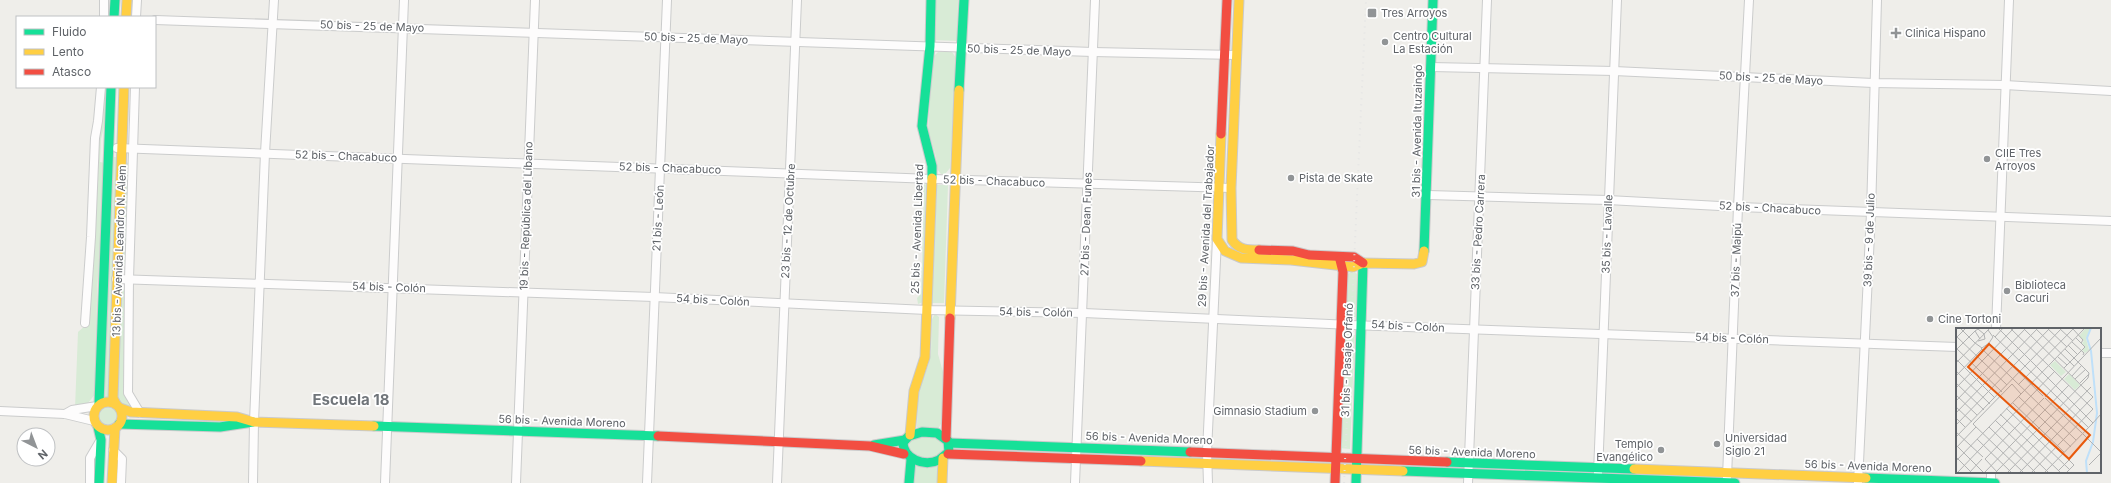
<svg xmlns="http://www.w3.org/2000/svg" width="2111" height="483" font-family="Inter,sans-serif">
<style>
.green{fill:#d8ebd6}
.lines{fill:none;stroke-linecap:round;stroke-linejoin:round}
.street-casing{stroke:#cbcccc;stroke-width:10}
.fast-casing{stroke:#cacacb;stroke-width:11}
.slow-casing{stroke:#cacacb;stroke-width:11}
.jam-casing{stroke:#cacacb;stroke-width:11}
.street{stroke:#fdfcfc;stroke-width:8}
.fast{stroke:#16e098;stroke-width:9}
.slow{stroke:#ffcf43;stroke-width:9}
.jam{stroke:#f24e42;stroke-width:9}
.rail{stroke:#e4e4e4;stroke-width:2;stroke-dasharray:1 5;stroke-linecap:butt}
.poi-dot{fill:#919496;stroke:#fff;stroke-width:1.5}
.labels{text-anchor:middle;stroke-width:3.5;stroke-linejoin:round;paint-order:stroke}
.poi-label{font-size:11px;fill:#5f6368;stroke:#fff;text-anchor:start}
.street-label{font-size:11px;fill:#5f6368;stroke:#fff}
.district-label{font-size:15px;font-weight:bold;fill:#70757a;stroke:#fff}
.inset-river{fill:none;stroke:#bfe0f9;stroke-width:2}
.inset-road{fill:none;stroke:#b1b2b2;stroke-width:1}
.view{fill:#e8590c;fill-opacity:0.15;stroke:#e8590c;stroke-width:2}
.inset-edge{fill:none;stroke:#5f6368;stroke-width:2}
</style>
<rect width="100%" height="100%" fill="#efeeea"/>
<g class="green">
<polygon points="936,0 958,0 957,41 935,40"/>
<polygon points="938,52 952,52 956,58 950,168 945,174 941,174 937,169 936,157 928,129 933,57"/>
<polygon points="104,87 107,87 105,123 101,139 100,162 105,163 97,292 96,393 88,403 75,408 78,332 87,324 98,137 103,120"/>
<polygon points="113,157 117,157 109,397 104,397"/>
<polygon points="125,162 129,163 127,266 119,265"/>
<polygon points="924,183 926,185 923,302 918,304 917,298 921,294 924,193 920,188 920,185"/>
<polygon points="937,185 948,185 944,303 932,303"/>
<polygon points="1351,272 1355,272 1359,276 1357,317 1345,317 1348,274"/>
<path d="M118 289H125L133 407C124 405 120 404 117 395Z"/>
<polygon points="935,314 939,317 938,354 943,372 942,422 938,429 917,427 918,393 928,366 931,352 932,319"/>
<polygon points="1343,334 1355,335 1350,449 1339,448"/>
<circle cx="107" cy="416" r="10"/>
<path d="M924 437 940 439 946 446 941 456C925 458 919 460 907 448L910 440Z"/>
<polygon points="914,466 938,467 938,483 914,483"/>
</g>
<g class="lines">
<g class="street-casing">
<g id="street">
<polyline points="104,17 104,0"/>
<polyline points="136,17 137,0"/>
<polyline points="155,20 1093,52 1236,55"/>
<polyline points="1431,67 1614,71 1873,83 2005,85 2111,91"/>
<polyline points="135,87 129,279 128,393 140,413"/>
<polyline points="117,148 932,179 1231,188"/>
<polyline points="1428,195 1608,200 1738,207 2111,221"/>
<polyline points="116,279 654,297 927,310 1084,313 1351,325 1957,347"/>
<polyline points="85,323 91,237 95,138 98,121 101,87"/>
<polyline points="1996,329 2009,0"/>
<polyline points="2100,353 2111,353"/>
<polyline points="0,411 65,414 94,421"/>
<polyline points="65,414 72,410 97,406"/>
<polyline points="113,450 122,459 121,483"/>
<polyline points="1598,473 1617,0"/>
<polyline points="1727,477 1738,207 1749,0"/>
<polyline points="90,483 90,458 100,441"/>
<polyline points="253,483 254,422 265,153 274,0"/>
<polyline points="385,483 404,0"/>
<polyline points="516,483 535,0"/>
<polyline points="647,483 667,0"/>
<polyline points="777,483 797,0"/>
<path d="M1075 483C1082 322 1089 161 1095 0"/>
<polyline points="1208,483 1207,452 1217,239"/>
<polyline points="1468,483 1487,0"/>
<polyline points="1858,483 1871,213 1877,0"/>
<polyline points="1991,483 1991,472"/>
</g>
</g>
<g class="fast-casing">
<g id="fast">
<polyline points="931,0 930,46 922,126 932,166 932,178"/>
<polyline points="114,17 115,0"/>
<polyline points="959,90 964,0"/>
<polyline points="1424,251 1433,0"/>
<polyline points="99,404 111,87"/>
<polyline points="119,424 220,427 253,422"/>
<polyline points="374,426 658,436"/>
<polyline points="98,427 101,440 99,483"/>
<path d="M922 432 937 433 948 441 949 452C946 454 942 458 939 460 924 467 903 459 903 442L909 436Z"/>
<polyline points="949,443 1190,452"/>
<polyline points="874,445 905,440"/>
<polyline points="1447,462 1634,469"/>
<polyline points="1403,471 1735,483"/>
<polyline points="1866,478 1995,483"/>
<polyline points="909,483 911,460"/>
<polyline points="1356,483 1363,263"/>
</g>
</g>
<g class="slow-casing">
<g id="slow">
<path d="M1239 0 1231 188 1232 240C1239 250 1247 250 1259 250"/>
<polyline points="126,17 127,0"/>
<polyline points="1221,134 1217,239 1225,251 1241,258 1291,260 1353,267 1363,263 1414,264 1422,262 1424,251"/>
<polyline points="950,318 959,90"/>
<circle cx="108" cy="416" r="14"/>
<polyline points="116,404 113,398 124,87"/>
<polyline points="120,408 131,412 237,417 254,422 374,426"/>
<polyline points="910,435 914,391 925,357 932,178"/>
<polyline points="1141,461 1403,471"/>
<polyline points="1634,469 1866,478"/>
<polyline points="112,483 115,428"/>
<polyline points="942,483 943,458"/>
</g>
</g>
<g class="jam-casing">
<g id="jam">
<polyline points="1221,134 1227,0"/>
<polyline points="1259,250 1293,251 1309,255 1354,257 1363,263"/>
<polyline points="658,436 870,446 904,454"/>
<polyline points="946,438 950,318"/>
<polyline points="1190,452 1447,462"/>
<polyline points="948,454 1141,461"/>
<polyline points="1335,483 1343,272 1340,260"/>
</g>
</g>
<use href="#street" class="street"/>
<use href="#fast" class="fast"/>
<use href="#slow" class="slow"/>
<use href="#jam" class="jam"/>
<polyline class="rail" points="1344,483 1366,0"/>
</g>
<g class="poi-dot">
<rect x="1367" y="8" width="10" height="10" rx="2"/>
<path d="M1894 27h4v4h4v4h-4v4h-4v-4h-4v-4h4z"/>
<circle cx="1385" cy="42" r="4"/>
<circle cx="1987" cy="159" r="4"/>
<circle cx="1291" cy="178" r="4"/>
<circle cx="2007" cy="291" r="4"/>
<circle cx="1930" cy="319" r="4"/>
<circle cx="1315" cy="411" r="4"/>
<circle cx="1717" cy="444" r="4"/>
<circle cx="1661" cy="450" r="4"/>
</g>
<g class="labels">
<g class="poi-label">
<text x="1381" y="17">Tres Arroyos</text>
<text x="1905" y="37">Clinica Hispano</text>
<text x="1393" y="40">Centro Cultural<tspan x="1393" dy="13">La Estación</tspan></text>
<text x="1995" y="157">CIIE Tres<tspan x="1995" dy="13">Arroyos</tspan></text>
<text x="1299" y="182">Pista de Skate</text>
<text x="2015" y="289">Biblioteca<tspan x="2015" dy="13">Cacuri</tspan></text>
<text x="1938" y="323">Cine Tortoni</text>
<text x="1307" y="415" text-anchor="end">Gimnasio Stadium</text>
<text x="1725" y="442">Universidad<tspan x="1725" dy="13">Siglo 21</tspan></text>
<text x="1653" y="448" text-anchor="end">Templo<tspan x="1653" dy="13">Evangélico</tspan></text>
</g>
<g class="street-label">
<text transform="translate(372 26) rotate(2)" y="4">50 bis - 25 de Mayo</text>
<text transform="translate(696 38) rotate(2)" y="4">50 bis - 25 de Mayo</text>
<text transform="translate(1019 50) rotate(2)" y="4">50 bis - 25 de Mayo</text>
<text transform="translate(1771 78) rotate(3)" y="4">50 bis - 25 de Mayo</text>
<text transform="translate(1417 131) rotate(-89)" y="4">31 bis - Avenida Ituzaingó</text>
<text transform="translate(346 156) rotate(2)" y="4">52 bis - Chacabuco</text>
<text transform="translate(670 168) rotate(2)" y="4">52 bis - Chacabuco</text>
<text transform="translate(994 181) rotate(2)" y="4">52 bis - Chacabuco</text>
<text transform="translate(1770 208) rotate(3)" y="4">52 bis - Chacabuco</text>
<text transform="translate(526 216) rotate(-88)" y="4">19 bis - República del Líbano</text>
<text transform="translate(658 218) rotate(-87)" y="4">21 bis - León</text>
<text transform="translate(788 221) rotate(-87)" y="4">23 bis - 12 de Octubre</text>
<text transform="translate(1086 224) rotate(-88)" y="4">27 bis - Dean Funes</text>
<text transform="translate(1206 226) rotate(-87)" y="4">29 bis - Avenida del Trabajador</text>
<text transform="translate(917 229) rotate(-88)" y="4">25 bis - Avenida Libertad</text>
<text transform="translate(1478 232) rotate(-87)" y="4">33 bis - Pedro Carrera</text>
<text transform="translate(1607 234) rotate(-88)" y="4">35 bis - Lavalle</text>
<text transform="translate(1869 240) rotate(-88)" y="4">39 bis - 9 de Julio</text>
<text transform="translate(119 251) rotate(-88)" y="4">13 bis - Avenida Leandro N. Alem</text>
<text transform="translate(1736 260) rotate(-88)" y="4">37 bis - Maipú</text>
<text transform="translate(389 287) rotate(2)" y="4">54 bis - Colón</text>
<text transform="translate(713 300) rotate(3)" y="4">54 bis - Colón</text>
<text transform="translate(1036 312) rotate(1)" y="4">54 bis - Colón</text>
<text transform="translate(1408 326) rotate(3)" y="4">54 bis - Colón</text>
<text transform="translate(1732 338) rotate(2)" y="4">54 bis - Colón</text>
<text transform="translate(1347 360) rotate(-88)" y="4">31 bis - Pasaje Orfanó</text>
<text transform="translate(562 421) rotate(2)" y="4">56 bis - Avenida Moreno</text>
<text transform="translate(1149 438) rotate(2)" y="4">56 bis - Avenida Moreno</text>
<text transform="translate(1472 452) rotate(2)" y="4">56 bis - Avenida Moreno</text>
<text transform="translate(1868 466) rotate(2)" y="4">56 bis - Avenida Moreno</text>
</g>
<g class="district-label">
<text x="351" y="405">Escuela 18</text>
</g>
</g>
<g transform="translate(1956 328)">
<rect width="145" height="145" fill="#efeeea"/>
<path d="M130 0H135L130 11 133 22 129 25 126 22 129 19 126 15 128 13 123 8ZM99 33 110 44 105 48 94 37ZM113 46 124 57 119 62 108 51Z" fill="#d8ebd6"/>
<path class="inset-river" d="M131 145 130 133 137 114 141 85 135 23 131 10 135 0"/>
<path class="inset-road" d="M4 0 19 15M42 0 137 95M54 0 137 81 75 145M79 0 118 38M91 0 111 19M103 0 117 13M117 1 127 12 125 15M37 7 133 100M0 8 51 57M39 9 47 0M0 10 10 0M24 11 19 3 22 1 28 6M22 13 29 11 28 6M116 14 128 25 127 27M19 15 26 20 33 15 37 9 32 2M33 15 87 68M112 17 121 26M0 20 46 64M25 20 120 112M109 21 133 45M0 22 19 3M102 29 111 37M0 31 39 70M0 35 34 0M108 40 129 19 120 10M0 43 34 76M0 48 26 21M116 48 126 37M119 51 130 41M0 55 28 82M124 55 133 46M62 57 118 0M0 60 58 0M65 66 56 56 17 96 68 145M0 67 21 87M62 68 115 119M89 69 145 10M89 70 126 105M0 73 70 0M57 75 108 124M0 79 16 94M50 80 113 141M0 85 82 0M44 86 105 145M0 90 9 99M39 92 93 145M136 96 145 86M0 97 94 0M33 99 80 145M0 104 27 129M127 106 145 124M0 109 106 0M21 111 56 145M0 117 28 145M0 120 20 99M0 129 16 145M29 131 88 70M29 131 42 145M0 133 129 0M133 137 145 125M102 143 113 132 118 137 110 145M1 145 99 43M13 145 26 131M28 145 113 57M39 145 132 50 133 45M51 145 135 59M63 145 137 69 67 0M88 145 137 95"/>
<path class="view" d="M33 16 134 107 113 131 12 39Z"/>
<rect width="145" height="145" class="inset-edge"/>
</g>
<rect x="16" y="16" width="140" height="72" fill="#ffffff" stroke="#bfc1c3"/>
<rect x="24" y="29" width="20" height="6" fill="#16e098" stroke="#bfc1c3"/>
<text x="52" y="36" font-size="12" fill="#5f6368">Fluido</text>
<rect x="24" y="49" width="20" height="6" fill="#ffcf43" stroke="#bfc1c3"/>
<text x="52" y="56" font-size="12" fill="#5f6368">Lento</text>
<rect x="24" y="69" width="20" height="6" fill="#f24e42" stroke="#bfc1c3"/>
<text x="52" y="76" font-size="12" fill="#5f6368">Atasco</text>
<g transform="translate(36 447) rotate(138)"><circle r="19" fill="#ffffff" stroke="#bfc1c3"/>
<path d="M0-3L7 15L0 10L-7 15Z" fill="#919496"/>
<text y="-6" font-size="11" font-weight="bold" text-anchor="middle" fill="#5f6368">N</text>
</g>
</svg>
